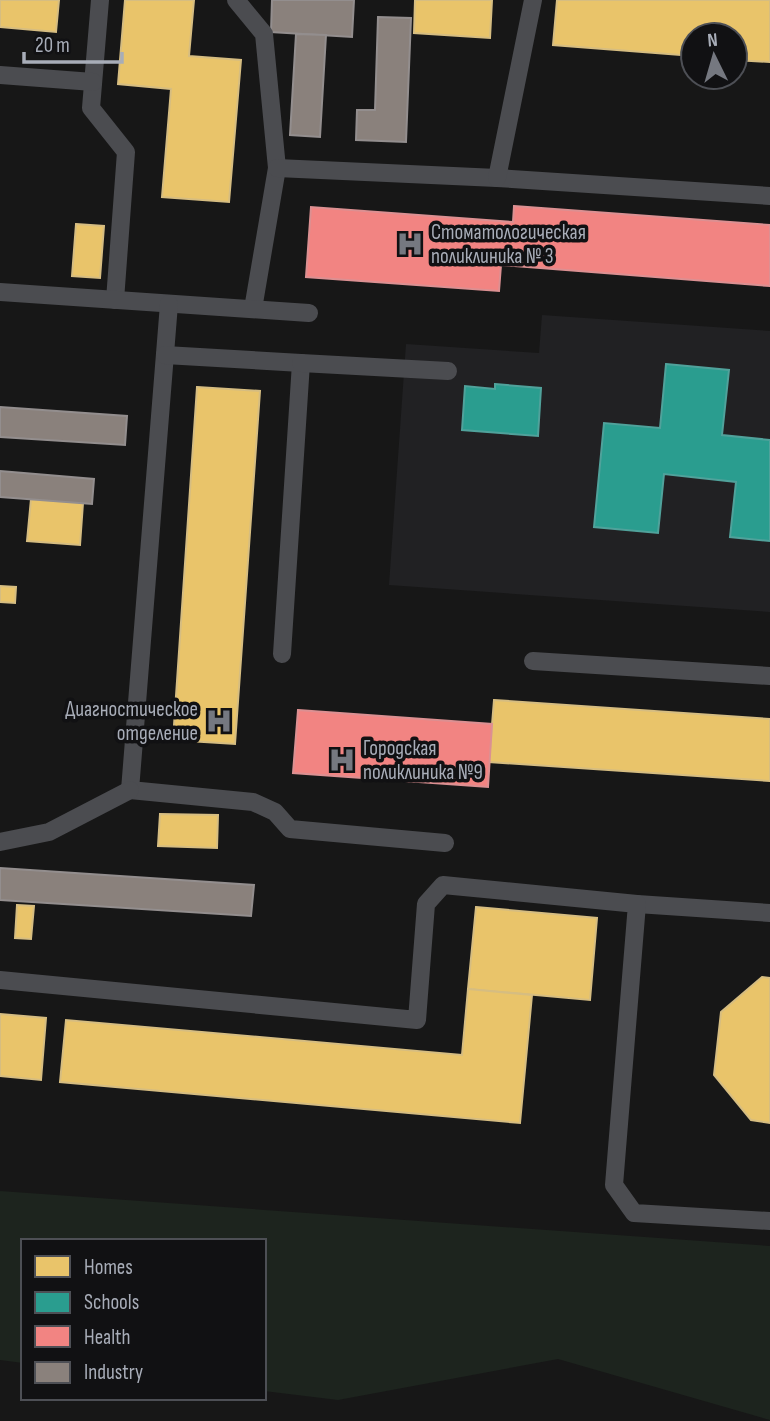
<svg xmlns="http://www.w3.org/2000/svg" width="770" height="1421" font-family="'Sofia Sans Condensed',sans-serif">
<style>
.built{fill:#212123}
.green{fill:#1d241e}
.homes{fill:#e9c46a;stroke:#d6bd81;stroke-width:2}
.schools{fill:#2a9d8f;stroke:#50a29b;stroke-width:2}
.health{fill:#f28482;stroke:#dc9092;stroke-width:2}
.industry{fill:#8a817c;stroke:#938e8e;stroke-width:2}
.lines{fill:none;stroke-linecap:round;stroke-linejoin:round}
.service{stroke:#4b4c50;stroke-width:18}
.labels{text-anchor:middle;stroke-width:7;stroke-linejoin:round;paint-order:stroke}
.poi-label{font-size:21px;fill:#a8adb8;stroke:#111113;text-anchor:start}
</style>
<rect width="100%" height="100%" fill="#171717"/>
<polygon class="built" points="542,315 770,331 770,612 389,585 406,344 539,353"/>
<polygon class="green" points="0,1191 770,1246 770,1420 558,1359 338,1400 264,1391 264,1241 23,1241 23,1363 0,1360"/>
<g class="homes">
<polygon points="0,0 59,0 56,32 0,27"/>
<polygon points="125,0 194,0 189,56 241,60 229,202 162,197 171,89 118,84"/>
<polygon points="415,0 492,0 490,38 414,33"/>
<polygon points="557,0 770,0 770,62 735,60 735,35 693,35 693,56 553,45"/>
<polygon points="76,224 104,226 100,278 72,276"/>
<polygon points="197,387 260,391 235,744 173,740"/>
<polygon points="31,499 83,503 80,545 27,541"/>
<polygon points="0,586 16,587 15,603 0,602"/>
<polygon points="494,700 770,719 770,781 489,762"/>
<polygon points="160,814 218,815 217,848 158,846"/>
<polygon points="17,905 34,906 31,939 15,938"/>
<polygon points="476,907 597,918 590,1000 468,989"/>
<polygon points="762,977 770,978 770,1123 751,1120 714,1075 721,1012"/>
<polygon points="468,989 532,995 520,1123 60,1082 66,1020 462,1055"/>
<polygon points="0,1014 46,1018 41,1080 0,1076"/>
</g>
<g class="schools">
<polygon points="666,364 729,370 722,435 770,440 770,541 730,537 736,482 664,474 658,533 594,527 604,423 660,428"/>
<polygon points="495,384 541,388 538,436 462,430 465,386 495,389"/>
</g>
<g class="health">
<polygon points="514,206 770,225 770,286 501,265 499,291 306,277 311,207 513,222"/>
<polygon points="298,710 492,724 488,787 293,773"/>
</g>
<g class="industry">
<polygon points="272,0 354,0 352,37 271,32"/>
<polygon points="378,17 411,18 406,142 356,140 357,110 375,110"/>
<polygon points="296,34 326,35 320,137 290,135"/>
<polygon points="0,407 127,416 125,445 0,437"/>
<polygon points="0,471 94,479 92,504 0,497"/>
<polygon points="0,868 254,885 251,916 0,900"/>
</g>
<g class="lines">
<g class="service">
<polyline points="100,0 91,108 126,152 115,300"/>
<polyline points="236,0 264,34 277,168 253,309"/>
<polyline points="0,75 93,82"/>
<polyline points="277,168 497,178 770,196"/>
<polyline points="497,178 533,0"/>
<polyline points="0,292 309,313"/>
<polyline points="169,304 130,790 253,802 275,812 290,829 445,843"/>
<polyline points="165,355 301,363 282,654"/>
<polyline points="301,363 448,371"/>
<polyline points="533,661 770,676"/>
<polyline points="0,842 49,832 130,790"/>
<polyline points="637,904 770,913"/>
<polyline points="0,980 417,1020 426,904 443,885 637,904 614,1185 634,1213 770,1221"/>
</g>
</g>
<defs>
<g id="hospital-bare" transform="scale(2.1)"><path d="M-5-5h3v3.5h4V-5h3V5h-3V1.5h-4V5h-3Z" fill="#757880" stroke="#111113" stroke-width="2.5" paint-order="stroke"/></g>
</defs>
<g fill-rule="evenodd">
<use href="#hospital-bare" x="410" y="244"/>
<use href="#hospital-bare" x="219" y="721"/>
<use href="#hospital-bare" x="342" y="760"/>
</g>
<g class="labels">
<g class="poi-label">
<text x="431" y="239">Стоматологическая<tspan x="431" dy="24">поликлиника № 3</tspan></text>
<text x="198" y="716" text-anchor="end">Диагностическое<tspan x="198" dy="24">отделение</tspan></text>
<text x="363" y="755">Городская<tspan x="363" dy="24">поликлиника №9</tspan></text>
</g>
</g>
<rect x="21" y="1239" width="245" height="161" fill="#111113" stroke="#4d4f55" stroke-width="2"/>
<rect x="35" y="1256" width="35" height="21" fill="#e9c46a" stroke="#4d4f55" stroke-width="2"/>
<text x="84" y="1274" font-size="21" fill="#a8adb8">Homes</text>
<rect x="35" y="1292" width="35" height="21" fill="#2a9d8f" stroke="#4d4f55" stroke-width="2"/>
<text x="84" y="1309" font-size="21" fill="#a8adb8">Schools</text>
<rect x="35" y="1326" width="35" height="21" fill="#f28482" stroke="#4d4f55" stroke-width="2"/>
<text x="84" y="1344" font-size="21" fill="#a8adb8">Health</text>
<rect x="35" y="1362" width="35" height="21" fill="#8a817c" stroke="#4d4f55" stroke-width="2"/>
<text x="84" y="1379" font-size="21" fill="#a8adb8">Industry</text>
<g transform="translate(714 56) rotate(355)"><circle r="33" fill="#111113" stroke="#4d4f55" stroke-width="2"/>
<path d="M0-5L12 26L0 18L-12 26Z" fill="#757880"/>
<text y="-10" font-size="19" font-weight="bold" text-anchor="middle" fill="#a8adb8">N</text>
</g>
<path d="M24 52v10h98v-10" fill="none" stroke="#a8adb8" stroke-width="3.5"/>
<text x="35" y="52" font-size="21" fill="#a8adb8" stroke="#111113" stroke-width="5" paint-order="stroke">20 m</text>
</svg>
